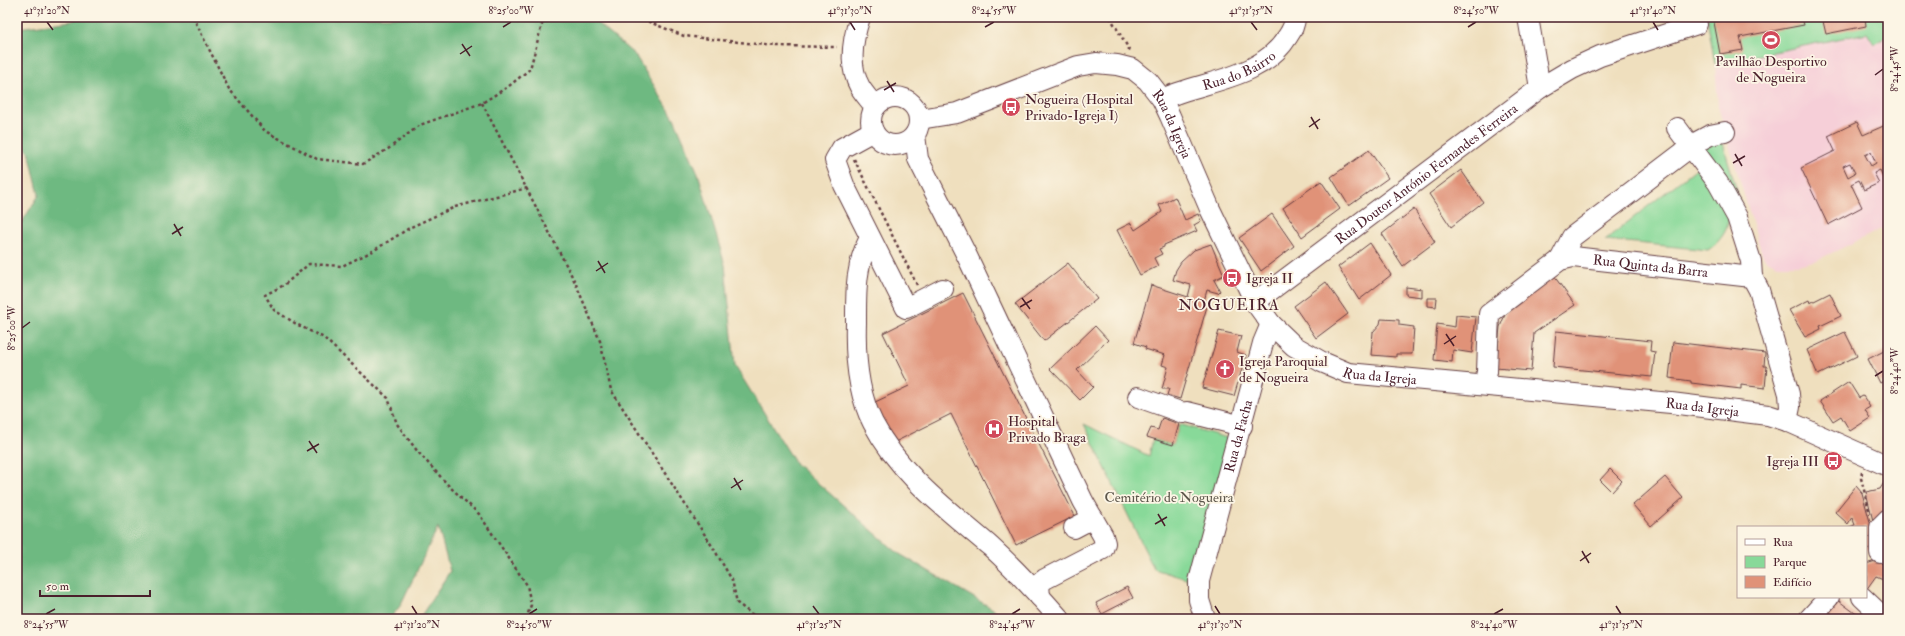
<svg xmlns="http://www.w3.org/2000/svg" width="1905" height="636" font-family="'IM FELL Double Pica',serif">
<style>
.built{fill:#f6cfd8}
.green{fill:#88d999;stroke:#697c62}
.forest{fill:#6eb981;stroke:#5c6c56}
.building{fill:#e09278;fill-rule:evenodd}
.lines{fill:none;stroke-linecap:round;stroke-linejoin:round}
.minor-casing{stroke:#633c41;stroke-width:22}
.path{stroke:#633c41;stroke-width:2.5;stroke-dasharray:3 3;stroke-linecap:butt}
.minor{stroke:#fff;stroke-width:20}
.ticks{fill:none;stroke:#4a1f2b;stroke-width:1.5}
.labels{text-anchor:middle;stroke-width:3.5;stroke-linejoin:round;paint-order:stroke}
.poi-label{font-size:14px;fill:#4a1f2b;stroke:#fcf5e5;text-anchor:start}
.street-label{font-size:14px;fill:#4a1f2b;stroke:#fcf5e5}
.park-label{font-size:14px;fill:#5d574c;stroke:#fcf5e5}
.quarter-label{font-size:16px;letter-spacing:1px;fill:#4a1f2b;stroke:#fcf5e5}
.neatline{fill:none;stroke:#4a1f2b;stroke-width:1.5}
.ticks-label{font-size:10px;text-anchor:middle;fill:#4a1f2b}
</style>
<rect width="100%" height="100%" fill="#fcf5e5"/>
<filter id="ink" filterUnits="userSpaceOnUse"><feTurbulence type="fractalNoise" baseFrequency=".025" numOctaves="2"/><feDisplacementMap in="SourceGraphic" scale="8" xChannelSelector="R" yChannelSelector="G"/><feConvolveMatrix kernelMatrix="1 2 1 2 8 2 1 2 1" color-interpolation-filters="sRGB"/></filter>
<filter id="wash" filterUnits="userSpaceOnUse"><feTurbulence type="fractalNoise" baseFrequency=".012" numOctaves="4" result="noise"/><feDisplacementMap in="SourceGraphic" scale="16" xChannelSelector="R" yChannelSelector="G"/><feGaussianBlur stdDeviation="0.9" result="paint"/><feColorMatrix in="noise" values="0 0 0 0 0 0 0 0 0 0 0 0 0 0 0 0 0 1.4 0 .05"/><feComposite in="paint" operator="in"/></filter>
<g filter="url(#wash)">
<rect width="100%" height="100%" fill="#efdfbe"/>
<polygon class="built" points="1867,33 1874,44 1888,36 1888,226 1817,260 1798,265 1778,265 1766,260 1762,254 1725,132 1718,106 1715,64"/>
<g class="green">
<polygon points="1707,17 1888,17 1888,36 1874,44 1867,33 1715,64"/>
<polygon points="1722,140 1743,212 1702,150 1704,145"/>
<path d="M1698 167C1707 181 1720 196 1727 211 1733 226 1719 243 1708 250L1605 240Z"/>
<polygon points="1084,424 1149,456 1153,439 1173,445 1179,424 1234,440 1193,581 1154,569"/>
</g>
<polygon class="forest" points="79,17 590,17 635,55 674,118 698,173 725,265 735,366 796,464 898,553 993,609 1002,619 419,619 450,571 438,527 400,606 390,619 17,619 17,224 22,222 39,195 29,152 17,139 17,28 72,21"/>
<g id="blocks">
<g class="building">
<polygon points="1713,17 1802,17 1804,25 1740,37 1743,50 1720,54"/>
<polygon points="1822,17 1865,17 1866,26 1826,34"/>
<path d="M1857 122 1863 135 1888 124V188L1880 170 1874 173 1879 183 1864 190 1859 180 1851 184 1862 207 1828 225 1801 168 1835 151 1828 136ZM1871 152 1876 163 1871 166 1865 155ZM1850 163 1855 173 1848 177 1843 166Z"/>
<polygon points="1369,150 1388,178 1349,206 1331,177"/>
<polygon points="1461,170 1483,202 1451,227 1429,194"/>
<polygon points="1321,181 1340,209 1302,237 1283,208"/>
<polygon points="1175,197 1185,220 1198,214 1201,221 1194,225 1197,231 1164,245 1164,247 1159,249 1162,254 1154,258 1158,266 1140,275 1117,230 1131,223 1135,230 1162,212 1159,205"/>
<polygon points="1414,209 1435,242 1403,266 1382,234"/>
<polygon points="1272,214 1294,246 1261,271 1239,238"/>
<polygon points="1370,243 1391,275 1359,300 1338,267"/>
<polygon points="1211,244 1224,275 1214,280 1220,291 1218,293 1207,290 1204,301 1208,303 1180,399 1167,395 1169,389 1162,389 1168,367 1162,365 1165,355 1145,349 1146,347 1134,343 1151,285 1188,297 1191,285 1173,280 1176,270 1181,262 1194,250"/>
<polygon points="1068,263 1097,299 1044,341 1015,304"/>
<polygon points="1554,276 1575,305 1534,333 1531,371 1496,368 1500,327 1506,312"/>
<polygon points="1326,282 1348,314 1316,338 1294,306"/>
<polygon points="1406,287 1422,289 1422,297 1406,295"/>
<polygon points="963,293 1075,516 1016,545 951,414 893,443 873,403 909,386 883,333"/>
<polygon points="1830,293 1841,316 1820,326 1821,329 1805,337 1789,310 1809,300 1810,303"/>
<polygon points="1428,298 1437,298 1436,307 1428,306"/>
<polygon points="1456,315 1476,317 1472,353 1453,350 1452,362 1434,360 1437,324 1455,327"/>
<polygon points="1381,319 1399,320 1399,325 1414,327 1412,354 1396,354 1396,357 1371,355 1373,332 1380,324"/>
<polygon points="1095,326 1108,340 1077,370 1093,387 1080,400 1050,369"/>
<polygon points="1219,331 1241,336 1237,352 1246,355 1234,396 1202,388"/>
<polygon points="1556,331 1651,341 1650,351 1655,352 1652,377 1553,367"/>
<polygon points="1845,332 1857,356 1818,375 1807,350"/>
<polygon points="1673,342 1765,353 1764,366 1767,366 1765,388 1741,385 1741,389 1691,383 1691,381 1669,378"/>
<polygon points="1888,349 1888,379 1880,383 1868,359"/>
<polygon points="1849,382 1859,398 1863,396 1870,407 1865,410 1870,418 1850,431 1841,416 1833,421 1820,401"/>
<polygon points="1162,418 1179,424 1173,445 1147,437 1151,428 1158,430"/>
<polygon points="1610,469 1622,481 1612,492 1600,480"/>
<polygon points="1665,477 1683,498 1651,526 1633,505"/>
<polygon points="1887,478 1888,513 1873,521 1866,492 1880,489"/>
<polygon points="1856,486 1862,493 1877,547 1866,550 1866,527 1849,527 1855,525 1852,517 1848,524 1835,512"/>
<polygon points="1882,559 1888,561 1888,581 1876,576 1866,590 1866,564"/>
<polygon points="1127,587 1133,598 1102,614 1096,603"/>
<polygon points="1839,601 1863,619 1825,619"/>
</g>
</g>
</g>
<g filter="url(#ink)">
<use href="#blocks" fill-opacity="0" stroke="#633c41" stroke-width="1"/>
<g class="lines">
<g class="minor-casing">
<g id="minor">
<path d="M860 17C853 38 848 66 860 87 864 94 870 100 875 107"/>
<polyline points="1540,88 1572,69 1600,56 1697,24"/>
<circle cx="895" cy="121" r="24"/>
<path id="s1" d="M1162 99C1204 80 1261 80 1288 36 1292 30 1295 25 1295 17"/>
<path id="s2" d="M920 119 957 113 1078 66 1096 63 1117 65 1133 69 1148 81 1162 99 1170 116 1210 209 1255 302 1271 324 1294 346 1322 362 1348 373 1671 403 1768 415 1787 421 1888 466"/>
<polyline points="1677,128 1718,183 1737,217 1751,261 1752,277 1759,290 1789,394 1790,407 1787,421"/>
<polyline points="873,131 842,148 835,160 844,185 906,308 943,289"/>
<polyline points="915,135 918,159 967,256 1083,501 1103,536 1105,543 1103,549 1045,579 1039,584 1040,597"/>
<path d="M870 238C855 266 856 292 856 323 855 355 858 394 873 423 900 475 948 510 991 547 1015 569 1039 595 1060 619"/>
<polyline points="1560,260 1572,237 1697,142 1710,135 1725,132"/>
<path id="s3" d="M1255 302 1540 88 1528 17"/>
<path id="s4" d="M1484 385 1487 372 1489 314 1560 260 1573 257 1752 277"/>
<polyline points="1138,397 1183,413 1187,412 1242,426"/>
<polyline points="1074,528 1093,518"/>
<polyline points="1880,553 1880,527 1888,519"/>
<polyline points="1862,597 1882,616"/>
<path id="s5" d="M1205 619 1199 600V581L1263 343 1271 324"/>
<polyline points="1809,619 1829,597"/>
</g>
</g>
<g class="path">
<polyline points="193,17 229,89 265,131 317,159 363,164 388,149 420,125 482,103 509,86 530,69 544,17"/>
<polyline points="637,17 684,36 775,46 837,47"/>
<polyline points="1110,17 1130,51"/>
<polyline points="482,103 575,282 600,341 611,390 714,549 732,580 737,603 753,615 767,619"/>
<polyline points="854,159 917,285"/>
<polyline points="1862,472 1861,478 1870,514"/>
<polyline points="526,619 531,605 527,585 479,514 449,486 418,452 397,424 388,398 324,338 298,325 274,310 265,295 284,285 309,264 342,266 373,251 411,227 455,207 527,188"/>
</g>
<use href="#minor" class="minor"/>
</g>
</g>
<path class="ticks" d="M47 22 53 30M850 22 855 30M1251 22 1257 30M1653 22 1658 30M503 27 511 22M985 27 994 22M1468 27 1476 22M462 44 470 56M460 54 472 46M1875 75 1883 69M887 81 894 92M884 90 896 83M1311 117 1318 129M1309 127 1320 119M1735 154 1742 166M1733 163 1745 156M174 224 181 236M172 234 183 227M598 261 605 273M596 271 608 263M1022 298 1030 309M1020 307 1032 300M22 328 30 322M1446 334 1454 346M1444 344 1456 336M1875 376 1883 371M309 441 317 453M307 451 319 444M734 478 741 490M731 488 743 480M1158 514 1165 526M1155 524 1167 517M1582 551 1589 563M1580 561 1591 553M412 606 417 614M813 606 819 614M1215 606 1220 614M1616 606 1621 614M46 614 55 609M529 614 537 609M1012 614 1020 609M1494 614 1503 609"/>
<defs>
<g id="stadium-disc" transform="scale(1)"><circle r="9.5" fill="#d1495b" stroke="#fcf5e5"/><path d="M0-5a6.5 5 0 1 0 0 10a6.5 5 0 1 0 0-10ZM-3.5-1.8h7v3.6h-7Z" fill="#fff"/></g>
<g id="bus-disc" transform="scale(1)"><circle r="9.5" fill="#d1495b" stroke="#fcf5e5"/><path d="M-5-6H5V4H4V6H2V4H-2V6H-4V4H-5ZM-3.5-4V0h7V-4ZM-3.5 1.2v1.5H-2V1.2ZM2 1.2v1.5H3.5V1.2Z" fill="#fff"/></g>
<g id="church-disc" transform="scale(1)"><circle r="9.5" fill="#d1495b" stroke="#fcf5e5"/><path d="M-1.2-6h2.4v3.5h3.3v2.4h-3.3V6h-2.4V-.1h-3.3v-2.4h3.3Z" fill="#fff"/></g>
<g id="hospital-disc" transform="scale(1)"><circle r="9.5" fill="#d1495b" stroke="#fcf5e5"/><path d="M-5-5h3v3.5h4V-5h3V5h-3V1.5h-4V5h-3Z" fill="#fff"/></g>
</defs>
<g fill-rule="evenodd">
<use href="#stadium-disc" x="1771" y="40"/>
<use href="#bus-disc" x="1011" y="107"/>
<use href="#bus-disc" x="1232" y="278"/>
<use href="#church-disc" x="1225" y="369"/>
<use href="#hospital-disc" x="994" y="429"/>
<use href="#bus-disc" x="1833" y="461"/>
</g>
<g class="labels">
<g class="poi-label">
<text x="1771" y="66" text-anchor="middle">Pavilhão Desportivo<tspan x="1771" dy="16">de Nogueira</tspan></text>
<text x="1025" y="104">Nogueira (Hospital<tspan x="1025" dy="16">Privado-Igreja I)</tspan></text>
<text x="1246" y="283">Igreja II</text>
<text x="1239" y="366">Igreja Paroquial<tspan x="1239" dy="16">de Nogueira</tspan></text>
<text x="1008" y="426">Hospital<tspan x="1008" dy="16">Privado Braga</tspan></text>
<text x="1819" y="466" text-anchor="end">Igreja III</text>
</g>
<g class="street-label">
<text dy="5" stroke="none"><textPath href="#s1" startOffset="82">Rua do Bairro</textPath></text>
<text dy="5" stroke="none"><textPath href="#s2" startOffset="292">Rua da Igreja</textPath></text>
<text dy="5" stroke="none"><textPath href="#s3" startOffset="214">Rua Doutor António Fernandes Ferreira</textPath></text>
<text dy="5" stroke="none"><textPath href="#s4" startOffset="252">Rua Quinta da Barra</textPath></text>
<text dy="5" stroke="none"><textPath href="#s2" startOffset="640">Rua da Igreja</textPath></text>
<text dy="5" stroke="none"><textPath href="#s2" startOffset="964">Rua da Igreja</textPath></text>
<text dy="5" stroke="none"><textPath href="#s5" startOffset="189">Rua da Facha</textPath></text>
</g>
<g class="park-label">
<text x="1169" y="502">Cemitério de Nogueira</text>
</g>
<g class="quarter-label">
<text x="1229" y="310">NOGUEIRA</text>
</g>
</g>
<rect width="1905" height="636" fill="none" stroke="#fcf5e5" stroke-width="44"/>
<rect x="1737" y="526" width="130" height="72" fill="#fcf5e5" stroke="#b59f9b"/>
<rect x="1745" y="539" width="20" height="6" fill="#ffffff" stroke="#b59f9b"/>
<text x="1773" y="546" font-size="12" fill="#4a1f2b">Rua</text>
<rect x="1745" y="556" width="20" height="12" fill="#88d999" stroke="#b59f9b"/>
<text x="1773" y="566" font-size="12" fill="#4a1f2b">Parque</text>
<rect x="1745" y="576" width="20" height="12" fill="#e09278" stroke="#b59f9b"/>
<text x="1773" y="586" font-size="12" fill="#4a1f2b">Edifício</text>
<path d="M40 590v6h110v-6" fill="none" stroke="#4a1f2b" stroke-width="2"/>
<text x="46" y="590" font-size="12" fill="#4a1f2b" stroke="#fcf5e5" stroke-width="3" paint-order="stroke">50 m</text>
<rect x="22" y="22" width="1861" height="592" class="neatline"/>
<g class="ticks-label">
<text x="47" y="14">41°31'20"N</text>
<text x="511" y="14">8°25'00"W</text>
<text x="850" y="14">41°31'30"N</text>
<text x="994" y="14">8°24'55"W</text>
<text x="1251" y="14">41°31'35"N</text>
<text x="1476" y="14">8°24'50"W</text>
<text x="1653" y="14">41°31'40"N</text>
<text transform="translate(1894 69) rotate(-90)" y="4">8°24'45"W</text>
<text transform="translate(11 328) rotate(-90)" y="4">8°25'00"W</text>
<text transform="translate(1894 371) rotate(-90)" y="4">8°24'40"W</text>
<text x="46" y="628">8°24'55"W</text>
<text x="417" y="628">41°31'20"N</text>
<text x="529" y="628">8°24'50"W</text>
<text x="819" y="628">41°31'25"N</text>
<text x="1012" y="628">8°24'45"W</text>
<text x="1220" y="628">41°31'30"N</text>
<text x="1494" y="628">8°24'40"W</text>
<text x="1621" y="628">41°31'35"N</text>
</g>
</svg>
